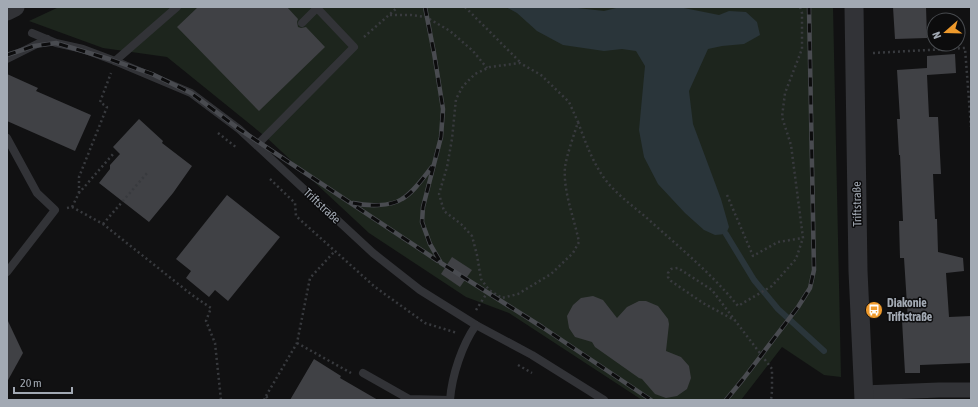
<svg xmlns="http://www.w3.org/2000/svg" width="978" height="407" font-family="'Asap Condensed',sans-serif">
<style>
.green{fill:#1d251d}
.water{fill:#2a353a}
.lines{fill:none;stroke-linecap:round;stroke-linejoin:round}
.stream{stroke:#2a353a;stroke-width:6}
.building{fill:#404145}
.path{stroke:#383a3e;stroke-width:2.5;stroke-dasharray:2 3;stroke-linecap:butt}
.service{stroke:#323337;stroke-width:8}
.minor{stroke:#323337;stroke-width:15}
.tertiary{stroke:#323337;stroke-width:19}
.rail-casing{stroke:#494b50;stroke-width:4.5}
.rail{stroke:#0c0c0d;stroke-width:3;stroke-dasharray:9;stroke-linecap:butt}
.labels{text-anchor:middle;stroke-width:3;stroke-linejoin:round;paint-order:stroke}
.street-label{font-size:12px;fill:#a2a9b3;stroke:#0c0c0d}
.poi-label{font-size:12px;font-weight:bold;fill:#a2a9b3;stroke:#0c0c0d;text-anchor:start}
</style>
<rect width="100%" height="100%" fill="#111112"/>
<polygon class="green" points="59,7 833,7 841,377 824,375 782,347 741,400 642,400 509,313 466,297 369,233 267,138 167,57 103,48 29,21"/>
<polygon class="water" points="506,7 569,7 604,11 620,7 679,7 719,15 729,11 746,12 757,22 760,35 744,44 722,46 708,49 689,91 693,124 721,199 729,227 726,234 715,235 704,230 685,213 658,184 644,157 639,130 645,66 636,51 622,49 604,51 563,45 537,31 517,13"/>
<g class="lines">
<polyline class="stream" points="726,234 754,280 778,309 824,351"/>
</g>
<g class="building">
<polygon points="198,7 287,7 298,19 297,22 298,27 301,28 306,27 325,47 259,111 177,27"/>
<polygon points="893,7 926,7 927,38 895,39"/>
<polygon points="955,54 956,73 927,75 929,117 938,117 941,174 933,174 935,219 937,219 938,252 963,258 964,271 946,273 949,317 971,316 971,363 920,365 920,373 905,373 902,320 908,320 904,258 900,258 899,221 903,221 900,155 899,155 897,119 900,119 897,70 927,68 927,69 927,56"/>
<polygon points="7,74 38,88 36,91 91,115 75,151 7,121"/>
<polygon points="139,119 163,141 162,143 192,166 173,193 149,222 99,183 110,169 110,165 120,154 113,147"/>
<polygon points="227,195 280,237 228,301 215,290 209,297 186,278 191,271 176,259"/>
<polygon points="452,257 472,270 460,287 441,274"/>
<polygon points="593,296 603,300 617,318 627,307 639,301 646,301 658,306 668,319 669,324 666,351 681,357 689,366 691,378 687,389 677,396 666,398 655,394 642,379 639,378 595,347 592,342 575,337 569,328 567,316 573,305 581,298"/>
<polygon points="7,319 23,353 7,382"/>
<polygon points="314,359 341,376 340,378 378,400 290,400"/>
</g>
<g class="lines">
<g class="path">
<polyline points="465,7 520,62"/>
<polyline points="390,15 411,15 426,17 450,31 473,51 487,68"/>
<polyline points="364,37 398,7"/>
<polyline points="873,53 965,48 971,127"/>
<path d="M578 122C585 141 591 158 602 175 614 193 632 205 648 219 679 247 711 273 738 306L772 286 796 259 803 238 791 145 782 117 785 93 802 49V13L800 7"/>
<polyline points="218,133 237,148"/>
<polyline points="270,179 295,203 296,216 375,287 425,323 457,333"/>
<polyline points="79,193 79,177 107,107 100,102 111,73"/>
<polyline points="727,195 753,256 778,242 803,238"/>
<polyline points="72,207 79,193 114,153"/>
<polyline points="67,208 72,207 103,224 192,295 211,308 206,321 215,343 221,400"/>
<polyline points="103,224 148,172"/>
<path d="M476 310 489 290 502 298 518 294 551 274 573 253 579 242C574 217 563 192 565 167 567 154 574 135 578 122L569 102 541 75 520 63 490 67 475 74 463 86 456 99 452 139 447 167 439 194 444 211 461 224 472 236 477 255 481 279 489 290"/>
<polyline points="736,321 703,303 671,281 668,277 668,273 671,269 678,268 712,290 772,369 772,391 771,400"/>
<polyline points="297,343 351,373"/>
<polyline points="518,365 532,373"/>
<polyline points="266,396 297,343 310,278 334,252"/>
<polyline points="264,400 266,396 269,400"/>
</g>
<g class="service">
<polyline points="32,33 56,43 83,49 115,61 191,93 239,129 373,253 420,290 476,325 532,355 604,400"/>
<polyline points="7,59 47,39"/>
<polyline points="115,61 177,7"/>
<polyline points="7,138 37,193 55,210 7,272"/>
<polyline points="257,145 354,47 317,8 302,23"/>
<polyline points="363,373 409,399 450,400"/>
<path d="M450 400C452 375 462 345 476 325"/>
</g>
<polyline class="minor" points="863,393 939,390 971,390"/>
<g class="tertiary">
<polyline points="854,7 858,271 864,400"/>
<polyline points="7,11 15,7"/>
</g>
<g class="rail-casing">
<g id="rail">
<polyline points="425,7 434,53 443,109 441,137 423,207 422,222 430,244 441,263 542,327 651,400"/>
<polyline points="7,55 34,46 56,43 109,59 152,74 191,93 239,129 438,261"/>
<path d="M353 203C367 206 390 207 402 199 414 192 423 178 432 167"/>
<polyline points="726,400 744,378 798,307 810,288 814,270 809,7"/>
</g>
</g>
<use href="#rail" class="rail"/>
</g>
<defs>
<g id="bus-disc" transform="scale(0.9)"><circle r="9.5" fill="#ef9a2c" stroke="#0c0c0d"/><path d="M-5-6H5V4H4V6H2V4H-2V6H-4V4H-5ZM-3.5-4V0h7V-4ZM-3.5 1.2v1.5H-2V1.2ZM2 1.2v1.5H3.5V1.2Z" fill="#fff"/></g>
</defs>
<g fill-rule="evenodd">
<use href="#bus-disc" x="874" y="310"/>
</g>
<g class="labels">
<g class="street-label">
<text transform="translate(857 204) rotate(-91)" y="4">Triftstraße</text>
<text transform="translate(322 206) rotate(43)" y="4">Triftstraße</text>
</g>
<g class="poi-label">
<text x="887" y="307">Diakonie<tspan x="887" dy="14">Triftstraße</tspan></text>
</g>
</g>
<rect width="978" height="407" fill="none" stroke="#a2a9b3" stroke-width="16"/>
<g transform="translate(946 32) rotate(250)"><circle r="19" fill="#0c0c0d" stroke="#484b4f"/>
<path d="M0-3L7 15L0 10L-7 15Z" fill="#ef9a2c"/>
<text y="-6" font-size="11" font-weight="bold" text-anchor="middle" fill="#a2a9b3">N</text>
</g>
<path d="M14 387v6h58v-6" fill="none" stroke="#a2a9b3" stroke-width="2"/>
<text x="20" y="387" font-size="12" fill="#a2a9b3" stroke="#0c0c0d" stroke-width="3" paint-order="stroke">20 m</text>
</svg>
